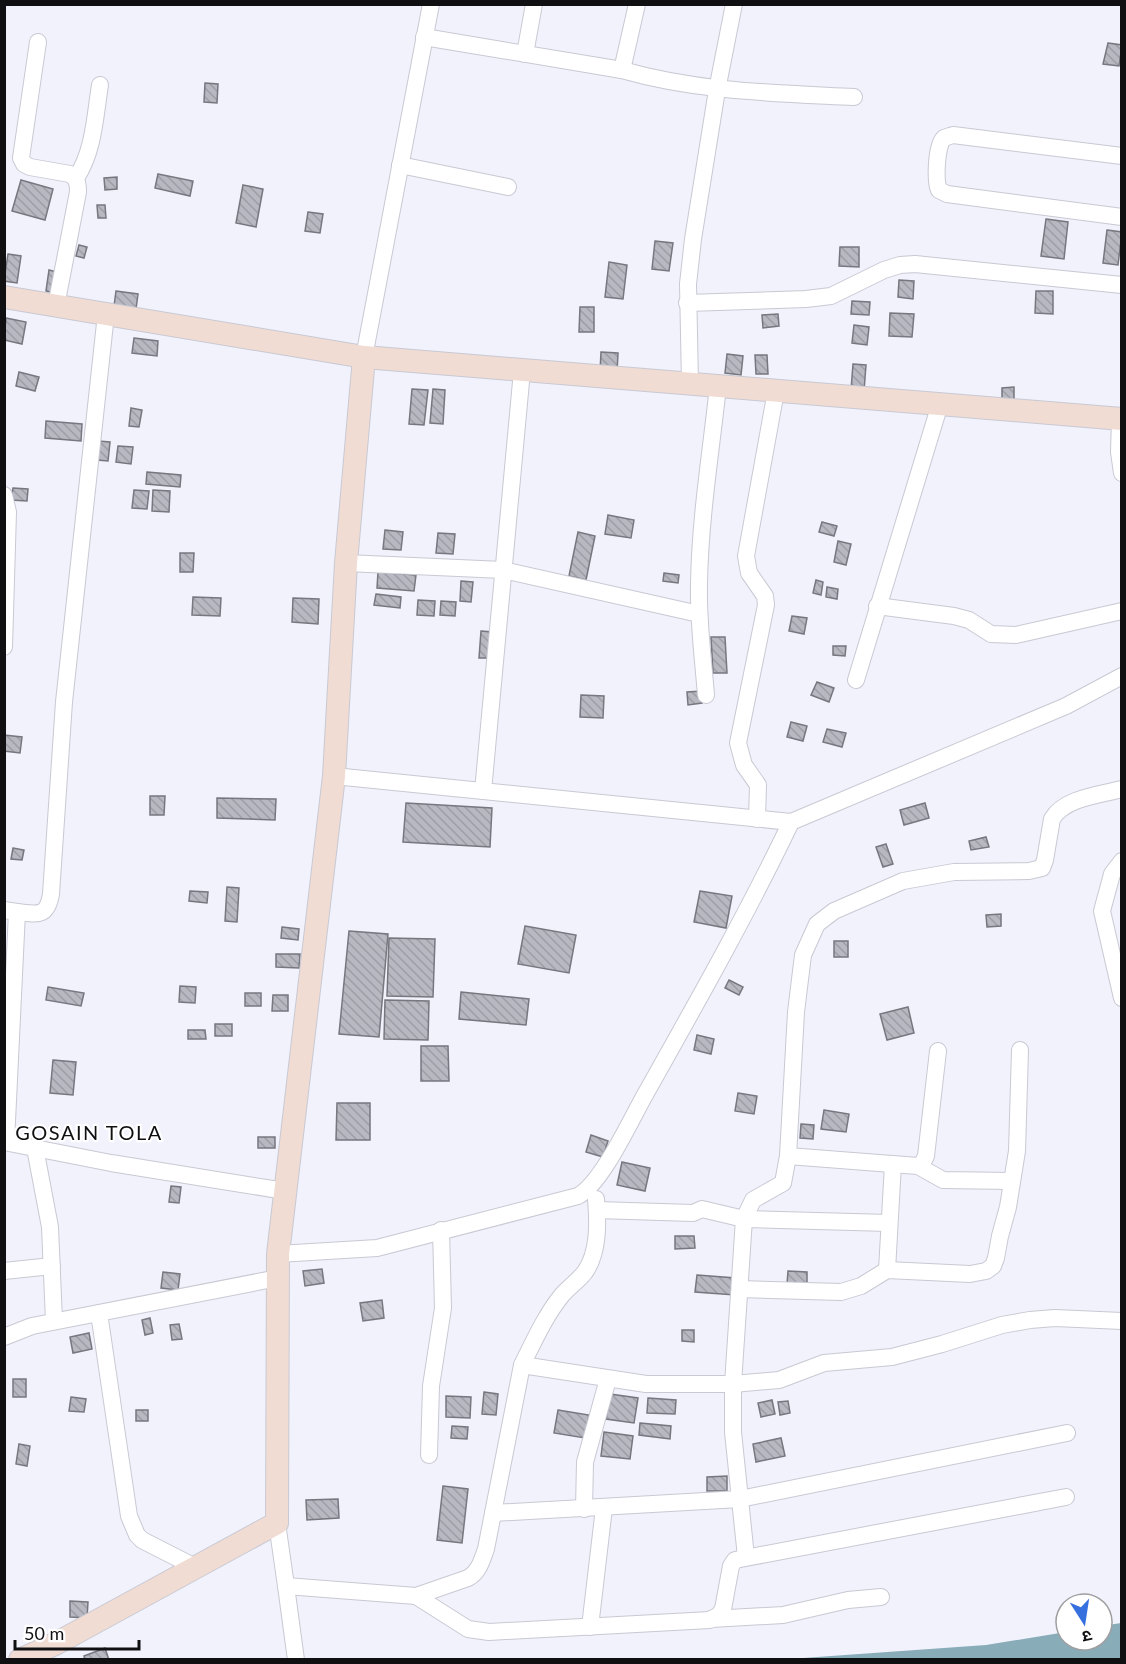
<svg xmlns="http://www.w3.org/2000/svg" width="1126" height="1664" font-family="Lato,'Noto Sans Devanagari',sans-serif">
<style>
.water{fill:#88acb8}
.building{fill:url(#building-back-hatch);stroke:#76777f;stroke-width:1.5}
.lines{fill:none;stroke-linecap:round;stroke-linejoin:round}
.street-casing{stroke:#c8c9d3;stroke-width:18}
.secondary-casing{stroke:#c8c9d3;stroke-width:24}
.street{stroke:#fff;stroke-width:16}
.secondary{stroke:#f1dcd4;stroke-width:22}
.labels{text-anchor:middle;stroke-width:4.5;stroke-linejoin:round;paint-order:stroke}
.quarter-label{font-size:20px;letter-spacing:1.5px;fill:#101013;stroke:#fff}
</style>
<defs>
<pattern id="building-back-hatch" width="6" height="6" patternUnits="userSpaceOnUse" patternTransform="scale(1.5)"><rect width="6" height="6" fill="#b7b8c1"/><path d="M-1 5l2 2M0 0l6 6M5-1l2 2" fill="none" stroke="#9c9da5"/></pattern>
</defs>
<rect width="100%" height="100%" fill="#f1f2fc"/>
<polygon class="water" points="1121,1623 1121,1659 789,1659 986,1645 1066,1632 1066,1640 1102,1640 1102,1626"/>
<g class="building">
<polygon points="1108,43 1122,45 1119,66 1103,64"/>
<polygon points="205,83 218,84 217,103 204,102"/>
<polygon points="158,174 193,181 190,196 155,188"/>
<polygon points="117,177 117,189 105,190 104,178"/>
<polygon points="21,180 53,189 45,220 12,211"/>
<polygon points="243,185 263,189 256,227 236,223"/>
<polygon points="97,205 105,205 106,218 98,218"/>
<polygon points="308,212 323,214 320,233 305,231"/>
<polygon points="1046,219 1068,222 1064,259 1041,256"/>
<polygon points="1107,230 1122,232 1118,265 1103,263"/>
<polygon points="655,241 673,243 669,271 652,269"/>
<polygon points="79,245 87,247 84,258 76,256"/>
<polygon points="840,247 859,247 859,267 839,266"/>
<polygon points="8,254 21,256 17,283 4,281"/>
<polygon points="609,262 627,265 623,299 605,297"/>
<polygon points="49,270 57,272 54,293 46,291"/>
<polygon points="899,280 914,281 913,299 898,297"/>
<polygon points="116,291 138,294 136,309 114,306"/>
<polygon points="1036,291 1053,291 1053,314 1035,313"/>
<polygon points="852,301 870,302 869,315 851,314"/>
<polygon points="580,307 594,307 594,332 579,332"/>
<polygon points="890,313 914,314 912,337 889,336"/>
<polygon points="778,314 779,326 763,328 762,315"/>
<polygon points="6,318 26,322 22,344 4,340"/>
<polygon points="854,325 869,327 867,345 852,343"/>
<polygon points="134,338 158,341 157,356 132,353"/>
<polygon points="601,352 618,353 617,373 600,372"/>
<polygon points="727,354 743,356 741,375 725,373"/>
<polygon points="755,355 767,355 768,374 756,374"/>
<polygon points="853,364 866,365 864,391 851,390"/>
<polygon points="19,372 39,377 35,391 16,386"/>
<polygon points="1014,387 1014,402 1002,402 1002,388"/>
<polygon points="412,389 428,390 424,425 409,424"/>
<polygon points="433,389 445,390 443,424 430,423"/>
<polygon points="131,408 142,410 139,427 129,426"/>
<polygon points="46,421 82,424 81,441 45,438"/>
<polygon points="98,441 110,442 108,461 97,460"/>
<polygon points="118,446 133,447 131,464 116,462"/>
<polygon points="147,472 181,475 180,487 146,484"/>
<polygon points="13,488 28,489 27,501 11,500"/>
<polygon points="134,490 149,491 147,509 132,508"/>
<polygon points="153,490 170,491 169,512 152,511"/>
<polygon points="608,515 634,520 631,538 605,534"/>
<polygon points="822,522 837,526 834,536 819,532"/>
<polygon points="385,530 403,532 401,550 383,549"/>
<polygon points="578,532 595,536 586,580 569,576"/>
<polygon points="438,533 455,534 453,554 436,553"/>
<polygon points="838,541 851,544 846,565 834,562"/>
<polygon points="180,553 194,553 193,572 180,572"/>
<polygon points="378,572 416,575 414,591 377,588"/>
<polygon points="664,573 679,575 678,583 663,581"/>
<polygon points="816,580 823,582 821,595 813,593"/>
<polygon points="461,581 473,582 471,602 460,601"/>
<polygon points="827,587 838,589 837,599 826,597"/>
<polygon points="376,594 401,597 400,608 374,605"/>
<polygon points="193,597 221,598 220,616 192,615"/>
<polygon points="293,598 319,599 318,624 292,622"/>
<polygon points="418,600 435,601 434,616 417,615"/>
<polygon points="441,601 456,602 455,616 440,615"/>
<polygon points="792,616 807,618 804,634 789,631"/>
<polygon points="481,631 493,632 491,658 479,658"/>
<polygon points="711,637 725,637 727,673 713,673"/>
<polygon points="833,646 846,646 845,656 833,655"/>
<polygon points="817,682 834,688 829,702 811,695"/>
<polygon points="702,691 702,703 688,705 687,692"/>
<polygon points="581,695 604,696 603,718 580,717"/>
<polygon points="791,722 807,726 803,741 787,737"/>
<polygon points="827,729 846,733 842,747 823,742"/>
<polygon points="4,735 22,737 20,753 4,751"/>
<polygon points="150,796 165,796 164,815 150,815"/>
<polygon points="217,798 276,799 275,820 217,818"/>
<polygon points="406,803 492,808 490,847 403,842"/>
<polygon points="925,803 929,818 904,825 900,810"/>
<polygon points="986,837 989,847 971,850 969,841"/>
<polygon points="886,844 893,864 883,867 876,847"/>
<polygon points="13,848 24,850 22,860 11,859"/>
<polygon points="227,887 239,888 237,922 225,921"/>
<polygon points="190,891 208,892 207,903 189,901"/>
<polygon points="700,891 732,896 726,928 694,922"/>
<polygon points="1001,914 1001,926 987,927 986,915"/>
<polygon points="525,926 576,935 569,973 518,964"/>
<polygon points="282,927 299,929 298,940 281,938"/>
<polygon points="349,931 388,934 379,1037 339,1034"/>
<polygon points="389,938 435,939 433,997 387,996"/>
<rect x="834" y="941" width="14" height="16"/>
<polygon points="276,954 300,954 299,968 276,967"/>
<polygon points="729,980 743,987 739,995 725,988"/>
<polygon points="180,986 196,987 195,1003 179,1002"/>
<polygon points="48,987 84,993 81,1006 46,1000"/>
<polygon points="461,992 529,999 526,1025 459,1019"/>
<rect x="245" y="993" width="16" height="13"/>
<polygon points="273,995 288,995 288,1011 272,1011"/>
<polygon points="385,1000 429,1001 428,1040 384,1039"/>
<polygon points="908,1007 914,1033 887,1040 880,1014"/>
<rect x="215" y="1024" width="17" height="12"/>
<polygon points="188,1030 205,1030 206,1039 188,1039"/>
<polygon points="697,1035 714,1039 711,1054 694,1050"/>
<polygon points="421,1046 448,1046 449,1081 421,1081"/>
<polygon points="53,1060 76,1062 73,1095 50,1093"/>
<polygon points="738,1093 757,1096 754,1114 735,1111"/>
<polygon points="337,1103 370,1103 370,1140 336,1140"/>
<polygon points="824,1110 849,1114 846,1132 821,1129"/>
<polygon points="801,1124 814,1125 813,1139 800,1138"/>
<polygon points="591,1135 608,1141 603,1157 586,1152"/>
<rect x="258" y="1137" width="17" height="11"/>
<polygon points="622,1162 650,1168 645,1191 617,1185"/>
<polygon points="171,1186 181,1187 179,1203 169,1202"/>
<polygon points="675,1236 694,1236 695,1248 675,1249"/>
<polygon points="322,1269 324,1283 305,1286 303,1271"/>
<polygon points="788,1271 807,1272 807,1285 787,1284"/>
<polygon points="163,1272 180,1274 178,1290 161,1288"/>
<polygon points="697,1275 736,1278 735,1295 695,1292"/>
<polygon points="382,1300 384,1318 363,1321 360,1303"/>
<polygon points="150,1318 153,1333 145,1335 142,1320"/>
<polygon points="179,1324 182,1339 172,1340 170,1325"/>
<polygon points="682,1330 694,1330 694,1342 682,1341"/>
<polygon points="89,1333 92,1349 73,1353 70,1337"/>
<rect x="13" y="1379" width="13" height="18"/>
<polygon points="484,1392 498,1394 496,1415 482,1414"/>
<polygon points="610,1394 638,1398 634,1423 606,1419"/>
<polygon points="446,1396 471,1397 470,1418 446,1417"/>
<polygon points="71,1397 86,1399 84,1412 69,1411"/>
<polygon points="648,1398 676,1400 675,1414 647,1413"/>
<polygon points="772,1400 775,1414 761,1417 758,1403"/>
<polygon points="788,1401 790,1413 780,1415 778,1402"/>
<rect x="136" y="1410" width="12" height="11"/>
<polygon points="558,1410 589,1415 585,1438 554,1433"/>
<polygon points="640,1423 671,1426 670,1439 639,1435"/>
<polygon points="452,1426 468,1427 467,1439 451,1438"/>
<polygon points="604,1432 633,1436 630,1459 601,1456"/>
<polygon points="781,1438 785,1456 756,1462 753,1444"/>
<polygon points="19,1444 30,1446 27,1466 16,1464"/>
<polygon points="727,1476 727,1491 707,1491 707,1477"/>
<polygon points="443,1486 468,1489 462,1543 437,1540"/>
<polygon points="338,1499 339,1518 307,1520 306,1500"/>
<polygon points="70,1601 88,1602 87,1618 70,1617"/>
<polygon points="105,1648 109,1660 85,1660 84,1656"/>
</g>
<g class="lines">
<g class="street-casing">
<g id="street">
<path d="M424 37 622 70C699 92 775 93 854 97"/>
<path d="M38 42 21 158 24 164 30 167 70 174C77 179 78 183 78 192L56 306"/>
<polyline points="525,54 534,4"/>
<polyline points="622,70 637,4"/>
<path d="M1122 156 953 135C950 136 946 137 944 138 936 145 935 181 939 190L947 194 1122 217"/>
<polyline points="400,165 508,187"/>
<path d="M76 178C94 151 95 116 100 85"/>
<polyline points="687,303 806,299 831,296 884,270 900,265 915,264 1122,285"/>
<polyline points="364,357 431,4"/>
<polyline points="690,384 688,284 693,239 717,90 734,4"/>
<polyline points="1120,418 1119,452 1122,473"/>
<polyline points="4,495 8,512 4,647"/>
<polyline points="346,563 503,570 699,614"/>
<polyline points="877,606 954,616 969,620 991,634 1016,635 1122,611"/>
<polyline points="856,680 940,404"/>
<path d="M706 695C703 658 698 621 699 584 700 518 711 452 718 386"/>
<polyline points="334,776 791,822"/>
<polyline points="483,791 522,371"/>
<polyline points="757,819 758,785 744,765 738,743 766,605 765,596 749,573 746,556 776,391"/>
<polyline points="1122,861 1112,874 1102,911 1122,998"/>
<polyline points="4,910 17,912 6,1142"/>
<path d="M17 912C37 914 47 918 51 894L64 702 106 314"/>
<polyline points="4,1142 111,1163 285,1191"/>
<polyline points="35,1148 50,1227 54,1321"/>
<polyline points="788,1156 918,1166 922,1164 926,1156 938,1051"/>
<polyline points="918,1166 943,1180 1012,1181"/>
<polyline points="597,1210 693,1213 702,1209 744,1219 889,1223"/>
<path d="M278 1254 377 1248 578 1196C603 1182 631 1119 646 1093 696 1004 747 914 791 822L1066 706 1122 676"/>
<polyline points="887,1270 893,1164"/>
<polyline points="4,1271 52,1266"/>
<polyline points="740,1289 841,1292 861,1286 887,1270 970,1274 986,1271 993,1266 996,1258 1000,1236 1008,1207 1017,1151 1020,1050"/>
<polyline points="99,1313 129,1516 137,1535 142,1540 195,1567"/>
<polyline points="4,1337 32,1326 278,1278"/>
<path d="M522 1365C534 1341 545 1316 562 1295 569 1287 578 1281 585 1272 599 1252 598 1222 596 1199"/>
<polyline points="429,1455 431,1386 443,1308 441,1230"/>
<polyline points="584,1509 585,1462 608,1379"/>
<polyline points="493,1513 740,1499 1067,1433"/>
<path d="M277 1523 286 1586 416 1596 468 1578C479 1572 482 1560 486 1549L522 1365 646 1384H733L779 1380 824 1363 892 1357 942 1344 1002 1325 1030 1320 1055 1318 1122 1321"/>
<path d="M746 1557 733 1432V1384L744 1219 753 1200 783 1183 788 1156 796 1012 803 955 817 924 834 911 903 881 954 872 1029 871 1042 868 1045 860 1052 819C1064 798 1099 795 1122 789"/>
<polyline points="286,1586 296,1660"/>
<polyline points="416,1596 468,1629 489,1632 710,1620 719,1615 723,1609 731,1566 735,1560 1066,1497"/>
<polyline points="711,1619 783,1615 848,1600 881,1597"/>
<polyline points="590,1627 604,1508"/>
</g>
</g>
<g class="secondary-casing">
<g id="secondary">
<polyline points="4,297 364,357 1122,419"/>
<polyline points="20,1660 57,1643 277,1523 278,1254 334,776 346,563 364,357"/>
</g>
</g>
<use href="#street" class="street"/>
<use href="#secondary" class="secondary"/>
</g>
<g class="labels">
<g class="quarter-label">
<text x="89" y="1140">GOSAIN TOLA</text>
</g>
</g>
<rect width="1126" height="1664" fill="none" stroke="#101013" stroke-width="12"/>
<g transform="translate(1084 1622) rotate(168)"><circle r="28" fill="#ffffff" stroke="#9f9fa1" stroke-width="1.5"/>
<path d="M0-4.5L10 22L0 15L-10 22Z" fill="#3570de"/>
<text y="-9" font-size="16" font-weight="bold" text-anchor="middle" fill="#101013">उ</text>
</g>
<path d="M15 1640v9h124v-9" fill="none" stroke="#101013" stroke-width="3"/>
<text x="24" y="1640" font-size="18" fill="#101013" stroke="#ffffff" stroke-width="4.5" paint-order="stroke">50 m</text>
</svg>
